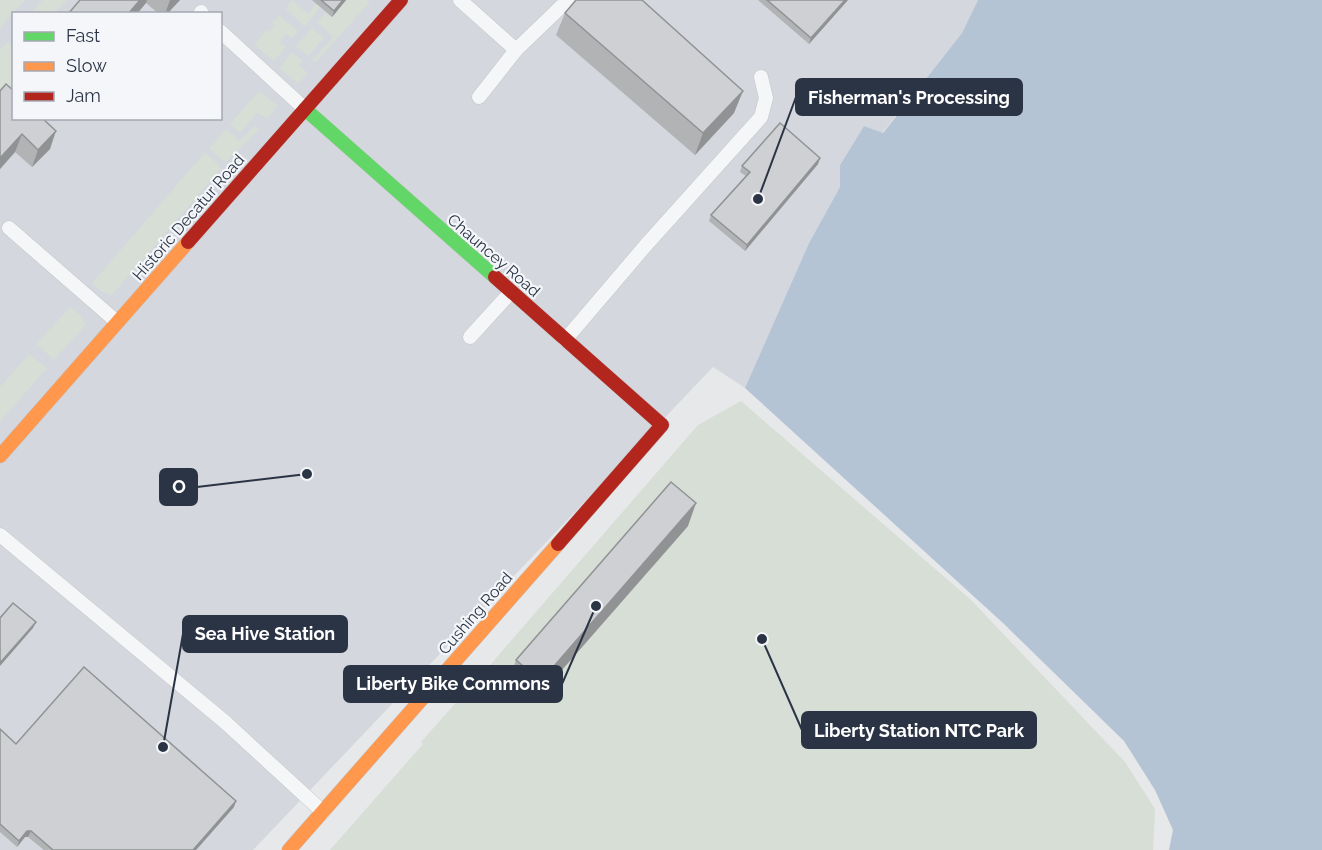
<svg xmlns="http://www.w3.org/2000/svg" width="1322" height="850" font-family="Raleway,sans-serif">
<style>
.built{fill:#d4d7dd;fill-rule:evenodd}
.green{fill:#d6ded6}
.water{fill:#b4c4d5}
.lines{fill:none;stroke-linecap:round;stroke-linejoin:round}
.lane-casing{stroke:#c4c6c8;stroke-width:15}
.fast-casing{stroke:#c4c6c8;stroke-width:15}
.slow-casing{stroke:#c4c6c8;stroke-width:15}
.jam-casing{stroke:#c4c6c8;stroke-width:15}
.lane{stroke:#f5f6f7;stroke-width:14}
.fast{stroke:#63d668;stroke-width:14}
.slow{stroke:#ff974d;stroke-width:14}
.jam{stroke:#b3261e;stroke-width:14}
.wall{fill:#b1b3b5}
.shaded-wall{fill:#909294}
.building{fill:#ced0d3;stroke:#909294;stroke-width:1.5}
.labels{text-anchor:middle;stroke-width:4.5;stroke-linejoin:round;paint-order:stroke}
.street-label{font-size:16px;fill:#2b3445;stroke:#f4f6f9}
.leader{fill:none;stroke:#2b3445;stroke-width:2}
.callout-dot{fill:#2b3445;stroke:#f4f6f9;stroke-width:2}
.callout{fill:#2b3445;stroke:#2b3445;stroke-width:2}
.callout-label{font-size:18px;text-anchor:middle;font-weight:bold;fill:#fff}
</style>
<rect width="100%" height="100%" fill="#e6e8ea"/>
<path class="built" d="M0 0H978L962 33 882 133 864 126 840 165V187L809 243 745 388 713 367 253 850H0ZM14 14H220V118H14Z"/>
<g class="green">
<polygon points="0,0 25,0 0,28"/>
<polygon points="42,0 67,0 55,13 31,13"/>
<polygon points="292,0 308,14 316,4 320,8 305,26 285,9"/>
<polygon points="346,0 367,0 370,2 316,62 312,60 333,37 317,22 326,13 332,17"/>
<polygon points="279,15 298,31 292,38 286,34 280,43 286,47 274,61 254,45 266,30 269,32 274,25 272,23"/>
<polygon points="312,28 324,38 308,56 296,46"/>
<polygon points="8,41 13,46 13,84 0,99 0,50"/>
<polygon points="292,52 303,61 299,65 308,73 298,84 279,68"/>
<polygon points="259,91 278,106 267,118 257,113 240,133 230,124"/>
<polygon points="254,126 259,129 227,161 223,161 209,149 226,129 240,141"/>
<polygon points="205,152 219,165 221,169 112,295 99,290 92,283"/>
<polygon points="70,307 80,315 86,325 54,360 36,344"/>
<polygon points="29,354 47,368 0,422 0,387"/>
<polygon points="741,401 971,600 1125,762 1155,809 1153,850 330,850 423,744 421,742 468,689 471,690 478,682 477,680 698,425"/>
</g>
<polygon class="water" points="978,0 1322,0 1322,850 1169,850 1173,830 1155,790 1124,741 1003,623 745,388 809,243 840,187 840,165 864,126 883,133 962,33"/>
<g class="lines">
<g class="lane-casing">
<g id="lane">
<polyline points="460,0 516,50"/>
<polyline points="201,12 202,14"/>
<polyline points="220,31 305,109"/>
<polyline points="479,97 516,50 568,0"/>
<polyline points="9,228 117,322"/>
<polyline points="470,337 511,292"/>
<polyline points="565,340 646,245 761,117 766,98 761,77"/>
<polyline points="0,535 225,722 323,812"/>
</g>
</g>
<g class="fast-casing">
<polyline id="fast" points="305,109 495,277"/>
</g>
<g class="slow-casing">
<g id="slow">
<polyline points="0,456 188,242"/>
<polyline points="289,850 558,544"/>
</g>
</g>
<g class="jam-casing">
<g id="jam">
<polyline points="188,242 401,0"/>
<polyline points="495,277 662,425 558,544"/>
</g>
</g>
<use href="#lane" class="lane"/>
<use href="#fast" class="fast"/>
<use href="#slow" class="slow"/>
<use href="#jam" class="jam"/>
</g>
<g class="wall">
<polygon points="80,0 180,0 167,14 159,14 146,3"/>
<polygon points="312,0 346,0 332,17"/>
<polygon points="758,0 848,0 809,44"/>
<polygon points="565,13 734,113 695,155 556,35"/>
<polygon points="0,91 50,149 32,167 15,152 0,169"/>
<polygon points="820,158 818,164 745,251 709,221 711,215 746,176 740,172 742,166"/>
<polygon points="688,526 533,703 508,682 516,660"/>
<polygon points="0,729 16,744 234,807 196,850 44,850 28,837 25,837 17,847 0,832"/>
</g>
<g class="shaded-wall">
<polygon points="140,0 147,0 146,3 137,14 128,14"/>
<polygon points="170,0 180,0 167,14 165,14"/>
<polygon points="343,0 346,0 332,17 334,11"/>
<polygon points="845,0 848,0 809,44 811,38"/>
<polygon points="743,91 734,113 695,155 703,133"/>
<polygon points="56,131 50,149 32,167 38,150"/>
<polygon points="22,134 15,152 0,169 0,158"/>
<polygon points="820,158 818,164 745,251 747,245"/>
<polygon points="696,503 688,526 533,703 541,681"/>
<polygon points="36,622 33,628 0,666 0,663"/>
<polygon points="236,801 234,807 196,850 193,850"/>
<polygon points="27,831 31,831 28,837 25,837 17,847 19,841"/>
</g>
<g class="building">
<polygon points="80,0 140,0 128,14 68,14"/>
<polygon points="321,0 343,0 334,11"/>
<polygon points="576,0 642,0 743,91 703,133 565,13"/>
<polygon points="767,0 845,0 811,38"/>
<polygon points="6,84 14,91 14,118 42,118 56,131 38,150 22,134 0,158 0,91"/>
<polygon points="780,123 820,158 747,245 711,215 750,172 742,166"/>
<polygon points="671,482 696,503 541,681 516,660"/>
<polygon points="13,603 36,622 0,663 0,618"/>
<polygon points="84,667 236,801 193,850 53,850 31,831 27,831 19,841 0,824 0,729 16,744"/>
</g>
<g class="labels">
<g class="street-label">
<text transform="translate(188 217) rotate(-49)" y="6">Historic Decatur Road</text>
<text transform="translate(494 255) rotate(41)" y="6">Chauncey Road</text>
<text transform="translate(475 613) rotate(-49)" y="6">Cushing Road</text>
</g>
</g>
<path class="leader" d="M758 199L796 97M307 474L197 487M163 747L183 634M596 606L562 684M762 639L802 730"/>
<g class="callout-dot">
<circle cx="758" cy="199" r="6"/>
<circle cx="307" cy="474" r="6"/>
<circle cx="163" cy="747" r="6"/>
<circle cx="596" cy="606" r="6"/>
<circle cx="762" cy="639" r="6"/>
</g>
<g class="callout">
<rect x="796" y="79" width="226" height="36" rx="6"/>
<rect x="160" y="469" width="37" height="36" rx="6"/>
<rect x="183" y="616" width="164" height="36" rx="6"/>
<rect x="344" y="666" width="218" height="36" rx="6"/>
<rect x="802" y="712" width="234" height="36" rx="6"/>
</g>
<g class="callout-label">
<text x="909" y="104">Fisherman's Processing</text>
<text x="179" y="493">O</text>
<text x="265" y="640">Sea Hive Station</text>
<text x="453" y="690">Liberty Bike Commons</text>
<text x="919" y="737">Liberty Station NTC Park</text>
</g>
<rect x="12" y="12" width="210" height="108" fill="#f4f6f9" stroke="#a4a8b1" stroke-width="1.5"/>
<rect x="24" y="32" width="30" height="9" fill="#63d668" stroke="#a4a8b1" stroke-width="1.5"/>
<text x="66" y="42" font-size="18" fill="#2b3445">Fast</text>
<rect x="24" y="62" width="30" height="9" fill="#ff974d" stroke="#a4a8b1" stroke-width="1.5"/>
<text x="66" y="72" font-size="18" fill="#2b3445">Slow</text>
<rect x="24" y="92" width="30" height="9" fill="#b3261e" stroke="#a4a8b1" stroke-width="1.5"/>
<text x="66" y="102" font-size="18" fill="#2b3445">Jam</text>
</svg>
